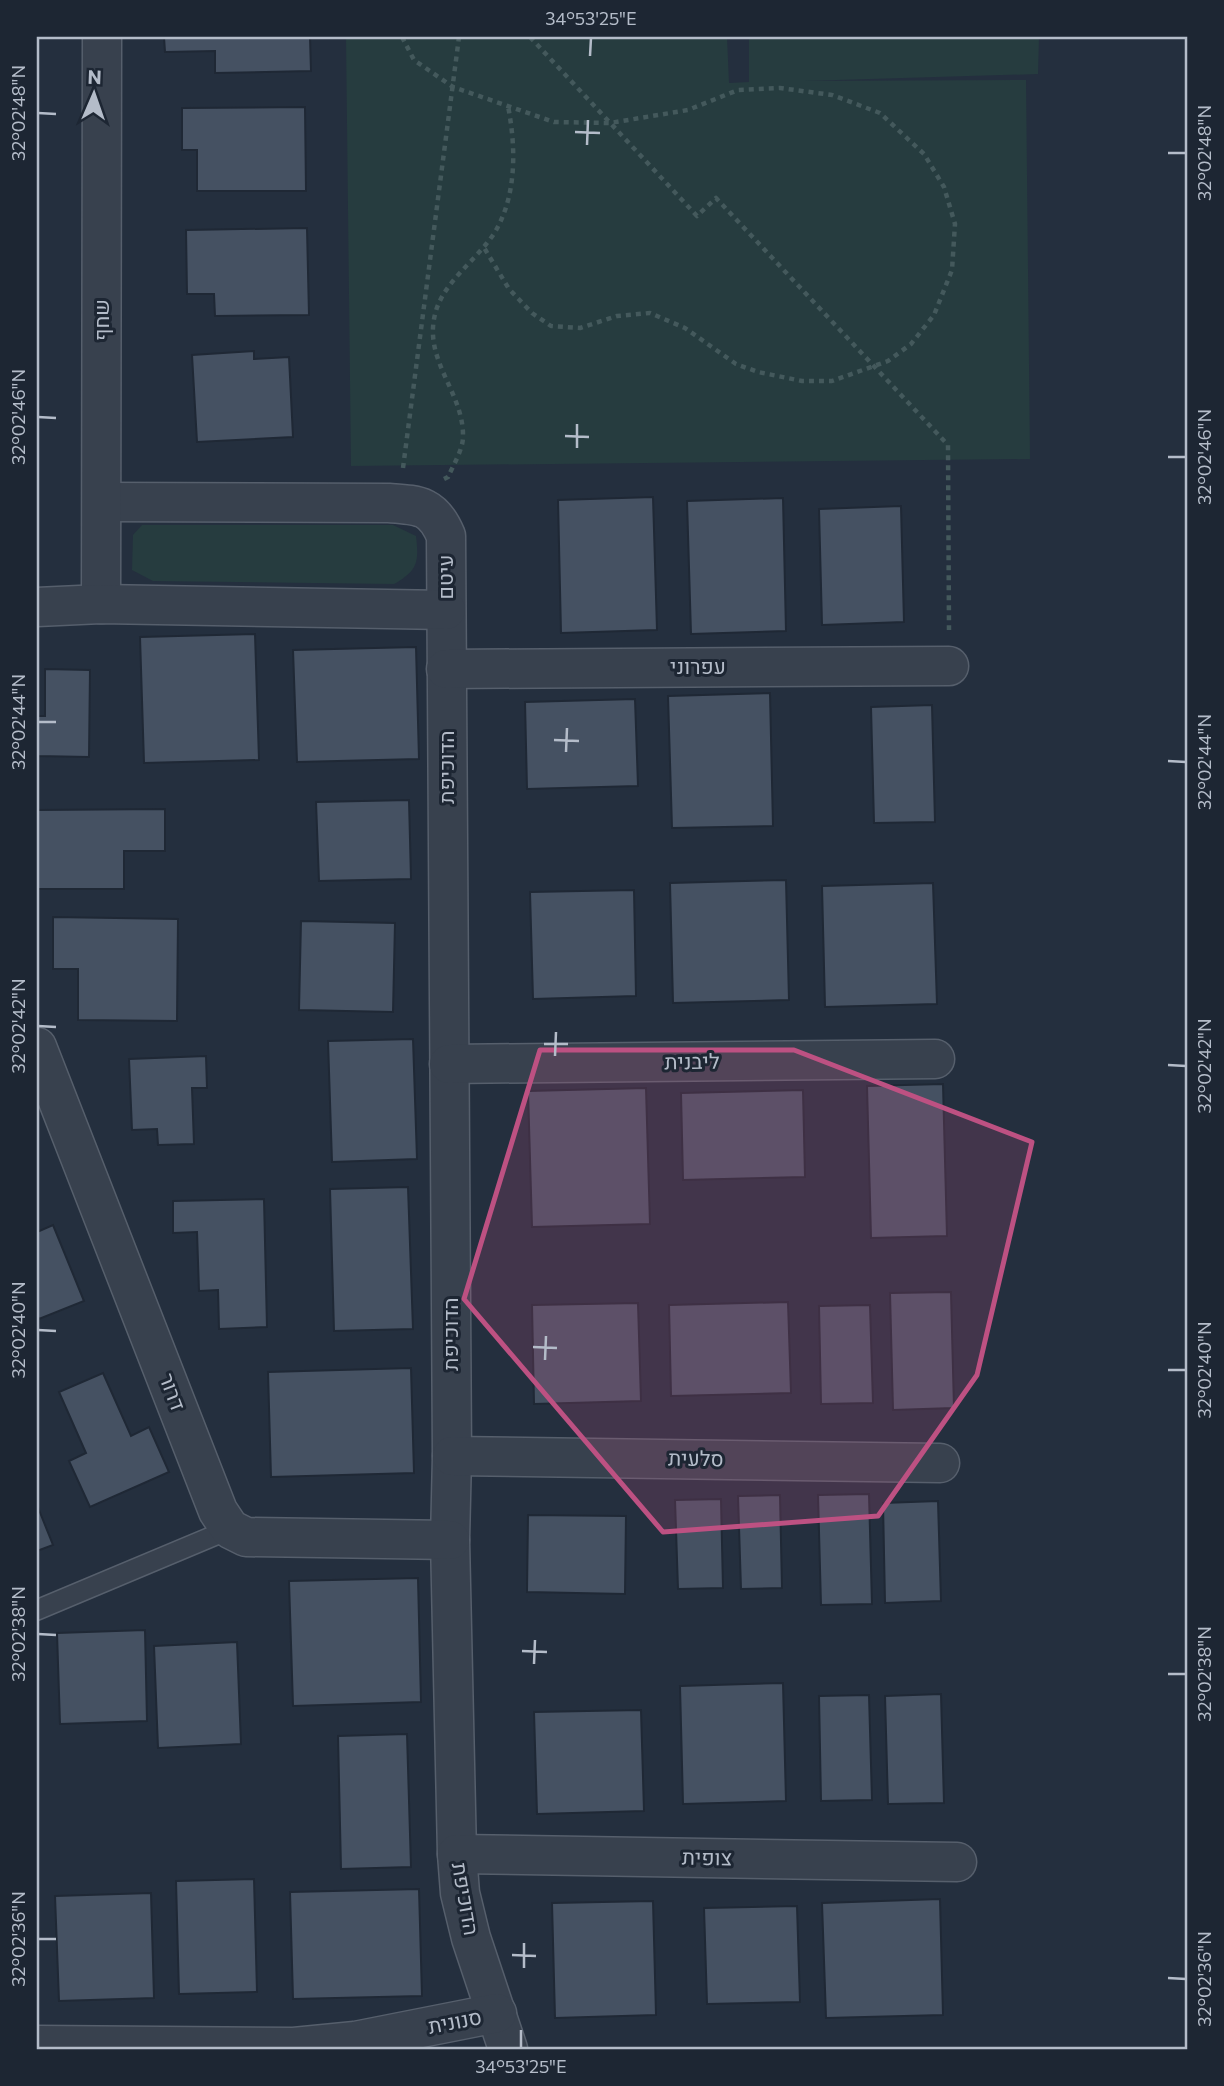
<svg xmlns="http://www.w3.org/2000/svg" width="1224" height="2086" font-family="Commissioner,Heebo,sans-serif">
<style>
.green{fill:#263c3f}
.building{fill:#455162;stroke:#1f2835;stroke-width:2}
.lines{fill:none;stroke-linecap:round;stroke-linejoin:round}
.service-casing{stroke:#565f6c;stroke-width:22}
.minor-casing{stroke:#565f6c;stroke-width:41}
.path{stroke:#44595c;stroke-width:4.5;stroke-dasharray:5 5;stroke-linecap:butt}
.service{stroke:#38414e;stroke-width:19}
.minor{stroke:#38414e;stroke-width:38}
.marked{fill:#bd5182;fill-opacity:0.2;stroke:#bd5182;stroke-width:5;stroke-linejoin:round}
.ticks{fill:none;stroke:#b4bcc9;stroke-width:2.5}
.labels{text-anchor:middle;stroke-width:6;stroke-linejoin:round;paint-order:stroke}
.street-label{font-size:21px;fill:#b4bcc9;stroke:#1d2633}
.neatline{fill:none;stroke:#b4bcc9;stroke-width:2.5}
.ticks-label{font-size:18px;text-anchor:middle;fill:#b4bcc9}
</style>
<rect width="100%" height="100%" fill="#242f3e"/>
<g class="green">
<polygon points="346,37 727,37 729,83 749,82 749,37 1039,37 1038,74 804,81 1026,80 1030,459 351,466"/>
<path d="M142 525H393L416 536C419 562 418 570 394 584L153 581 132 570 133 535Z"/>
</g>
<g class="building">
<polygon points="164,37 310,37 311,71 215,73 215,51 165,52"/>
<polygon points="305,107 306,191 197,191 197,150 182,150 182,108"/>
<polygon points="307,228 309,315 215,316 214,294 187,294 186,230"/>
<polygon points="254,351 254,359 289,357 293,437 197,442 192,355"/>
<polygon points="653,497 657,630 561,633 558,500"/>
<polygon points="783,498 786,631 691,634 687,501"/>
<polygon points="901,506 904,622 822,625 819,509"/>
<polygon points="255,634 259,760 144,763 140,637"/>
<polygon points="416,647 419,759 297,762 293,650"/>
<polygon points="45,669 90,670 89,757 37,756 37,716 45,716"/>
<polygon points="770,693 773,826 672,828 668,696"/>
<polygon points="635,699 638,786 527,789 525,702"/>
<polygon points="932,705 935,822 874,823 871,707"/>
<polygon points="409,800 411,879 319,881 316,802"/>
<polygon points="165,809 165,851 124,851 124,889 37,889 37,810"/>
<polygon points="786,880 789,1000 673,1003 670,883"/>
<polygon points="933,883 937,1004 825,1007 822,886"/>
<polygon points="634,890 636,996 533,999 530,892"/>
<polygon points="53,917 178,919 177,1021 78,1020 78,969 53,969"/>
<polygon points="301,921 395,923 393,1012 299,1010"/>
<polygon points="413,1039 417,1159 332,1162 328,1041"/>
<polygon points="206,1056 207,1088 192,1088 194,1144 158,1145 157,1129 132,1130 129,1059"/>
<polygon points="943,1084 947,1236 871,1238 867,1086"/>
<polygon points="646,1088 650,1224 532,1227 528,1091"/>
<polygon points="803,1090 805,1177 683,1180 681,1093"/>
<polygon points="408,1187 413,1329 334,1331 330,1189"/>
<polygon points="264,1199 267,1327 219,1329 218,1290 199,1291 197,1232 173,1233 173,1201"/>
<polygon points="53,1225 84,1301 39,1319 37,1314 37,1232"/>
<polygon points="951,1292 954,1408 893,1410 890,1293"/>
<polygon points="788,1302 791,1393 671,1396 669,1305"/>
<polygon points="638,1303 641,1401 534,1404 532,1305"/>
<polygon points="870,1305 873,1403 821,1404 819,1306"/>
<polygon points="411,1368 414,1473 271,1477 268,1372"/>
<polygon points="103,1373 131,1436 149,1427 169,1472 90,1507 69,1461 86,1453 59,1392"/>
<polygon points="869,1494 872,1604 821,1605 818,1495"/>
<polygon points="780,1495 782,1588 741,1589 738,1496"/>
<polygon points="721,1499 723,1588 678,1589 675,1500"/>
<polygon points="938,1501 941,1601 885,1603 883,1503"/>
<polygon points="37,1505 53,1545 37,1551"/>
<polygon points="528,1515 626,1516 625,1594 527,1592"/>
<polygon points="418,1578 421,1702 293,1706 289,1581"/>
<polygon points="145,1630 147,1721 60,1724 57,1633"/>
<polygon points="237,1642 241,1744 158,1748 154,1646"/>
<polygon points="783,1683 786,1801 683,1804 680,1686"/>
<polygon points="941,1694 944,1803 888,1804 885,1696"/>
<polygon points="869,1695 872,1800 821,1801 819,1696"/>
<polygon points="641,1710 644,1811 537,1814 534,1712"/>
<polygon points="407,1734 411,1867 341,1869 338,1736"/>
<polygon points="254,1879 257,1992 179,1994 176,1881"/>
<polygon points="419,1889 422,1996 293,1999 290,1892"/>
<polygon points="151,1893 154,1998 59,2001 55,1896"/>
<polygon points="940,1899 943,2015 826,2018 822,1903"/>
<polygon points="653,1901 656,2015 555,2018 552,1903"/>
<polygon points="797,1906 800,2002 707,2004 704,1908"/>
</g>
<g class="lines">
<g class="service-casing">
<polyline id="service" points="37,1610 230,1529"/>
</g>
<g class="minor-casing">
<g id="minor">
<path d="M102 502 389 503C419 505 433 505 446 536L452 1456 450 1540 457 1854 460 1893 471 1938 508 2049"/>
<polyline points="101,604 102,37"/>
<polyline points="37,607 101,604 446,610"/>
<polyline points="446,669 949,666"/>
<polyline points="37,1047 218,1511 230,1529 246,1537 450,1540"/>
<polyline points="449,1064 935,1059"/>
<polyline points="452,1456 940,1463"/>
<polyline points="457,1854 957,1862"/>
<polyline points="37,2045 294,2047 355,2041 497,2013"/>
</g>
</g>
<g class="path">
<polyline points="402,37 414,60 453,87 554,122 610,123 688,110 738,90 780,88 832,95 880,113 924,154 944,187 955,224 952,270 934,315 911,344 888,361 832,381 802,381 758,372 736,364 685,328 650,313 617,316 580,328 551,326 532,313 509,289 483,246"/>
<polyline points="530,37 697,216 716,198 948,445 949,630"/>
<polyline points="403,468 459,37"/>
<path d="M444 479 448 477C453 466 463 449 463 437 464 394 426 363 434 319 440 283 476 262 495 232 517 195 516 147 508 106"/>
</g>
<use href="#service" class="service"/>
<use href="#minor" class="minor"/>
</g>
<path class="marked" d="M540 1050H794L1032 1142 977 1375 878 1516 663 1532 464 1299Z"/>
<path class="ticks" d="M590 56 591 38M38 113 56 114M575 132 600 133M587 145 588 120M1168 153H1186M38 417 56 418M565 436 589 437M577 448V424M1168 457H1186M38 722H56M554 740 579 741M566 752 567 728M1168 761 1186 762M38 1026 56 1027M544 1044H568M555 1056 556 1032M1168 1065 1186 1066M38 1330 56 1331M533 1347 557 1348M545 1360 546 1336M1168 1370H1186M38 1634 56 1635M522 1651 547 1652M534 1664 535 1640M1168 1674H1186M38 1939H56M512 1955 536 1956M524 1968V1943M1168 1978 1186 1979M521 2048V2030"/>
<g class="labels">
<g class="street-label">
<text transform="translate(102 320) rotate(-90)" y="7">שחף</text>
<text transform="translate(446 577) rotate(-90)" y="7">עיטם</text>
<text x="698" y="674">עפרוני</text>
<text transform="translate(447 767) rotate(-90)" y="7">הדוכיפת</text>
<text transform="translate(692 1062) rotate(-1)" y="7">ליבנית</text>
<text transform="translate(451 1334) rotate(-90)" y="7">הדוכיפת</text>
<text transform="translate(172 1392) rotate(69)" y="7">דרור</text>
<text transform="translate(696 1459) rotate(1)" y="7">סלעית</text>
<text transform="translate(707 1858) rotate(1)" y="7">צופית</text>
<text transform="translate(465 1899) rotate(80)" y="7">הדוכיפת</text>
<text transform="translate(455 2022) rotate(-11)" y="7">סנונית</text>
</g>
</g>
<rect width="1224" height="2086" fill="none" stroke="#1d2633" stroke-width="77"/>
<g transform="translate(94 94) rotate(2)" stroke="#1d2633" stroke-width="5" paint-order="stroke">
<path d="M0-5L12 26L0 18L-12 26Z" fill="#b4bcc9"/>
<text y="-10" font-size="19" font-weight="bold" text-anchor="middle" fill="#b4bcc9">N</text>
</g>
<rect x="38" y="38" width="1148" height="2010" class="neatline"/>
<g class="ticks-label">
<text x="591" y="25">34°53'25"E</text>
<text transform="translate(19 113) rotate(-90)" y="6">32°02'48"N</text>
<text transform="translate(1205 153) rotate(-90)" y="6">32°02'48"N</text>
<text transform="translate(19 417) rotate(-90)" y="6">32°02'46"N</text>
<text transform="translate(1205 457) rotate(-90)" y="6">32°02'46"N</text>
<text transform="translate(19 722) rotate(-90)" y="6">32°02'44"N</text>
<text transform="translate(1205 762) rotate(-90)" y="6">32°02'44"N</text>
<text transform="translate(19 1026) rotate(-90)" y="6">32°02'42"N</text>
<text transform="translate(1205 1066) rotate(-90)" y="6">32°02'42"N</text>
<text transform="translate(19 1330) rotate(-90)" y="6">32°02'40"N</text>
<text transform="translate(1205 1370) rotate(-90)" y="6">32°02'40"N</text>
<text transform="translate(19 1634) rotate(-90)" y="6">32°02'38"N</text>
<text transform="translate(1205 1674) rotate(-90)" y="6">32°02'38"N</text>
<text transform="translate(19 1939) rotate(-90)" y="6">32°02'36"N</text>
<text transform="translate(1205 1979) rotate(-90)" y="6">32°02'36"N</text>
<text x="521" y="2073">34°53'25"E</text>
</g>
</svg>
